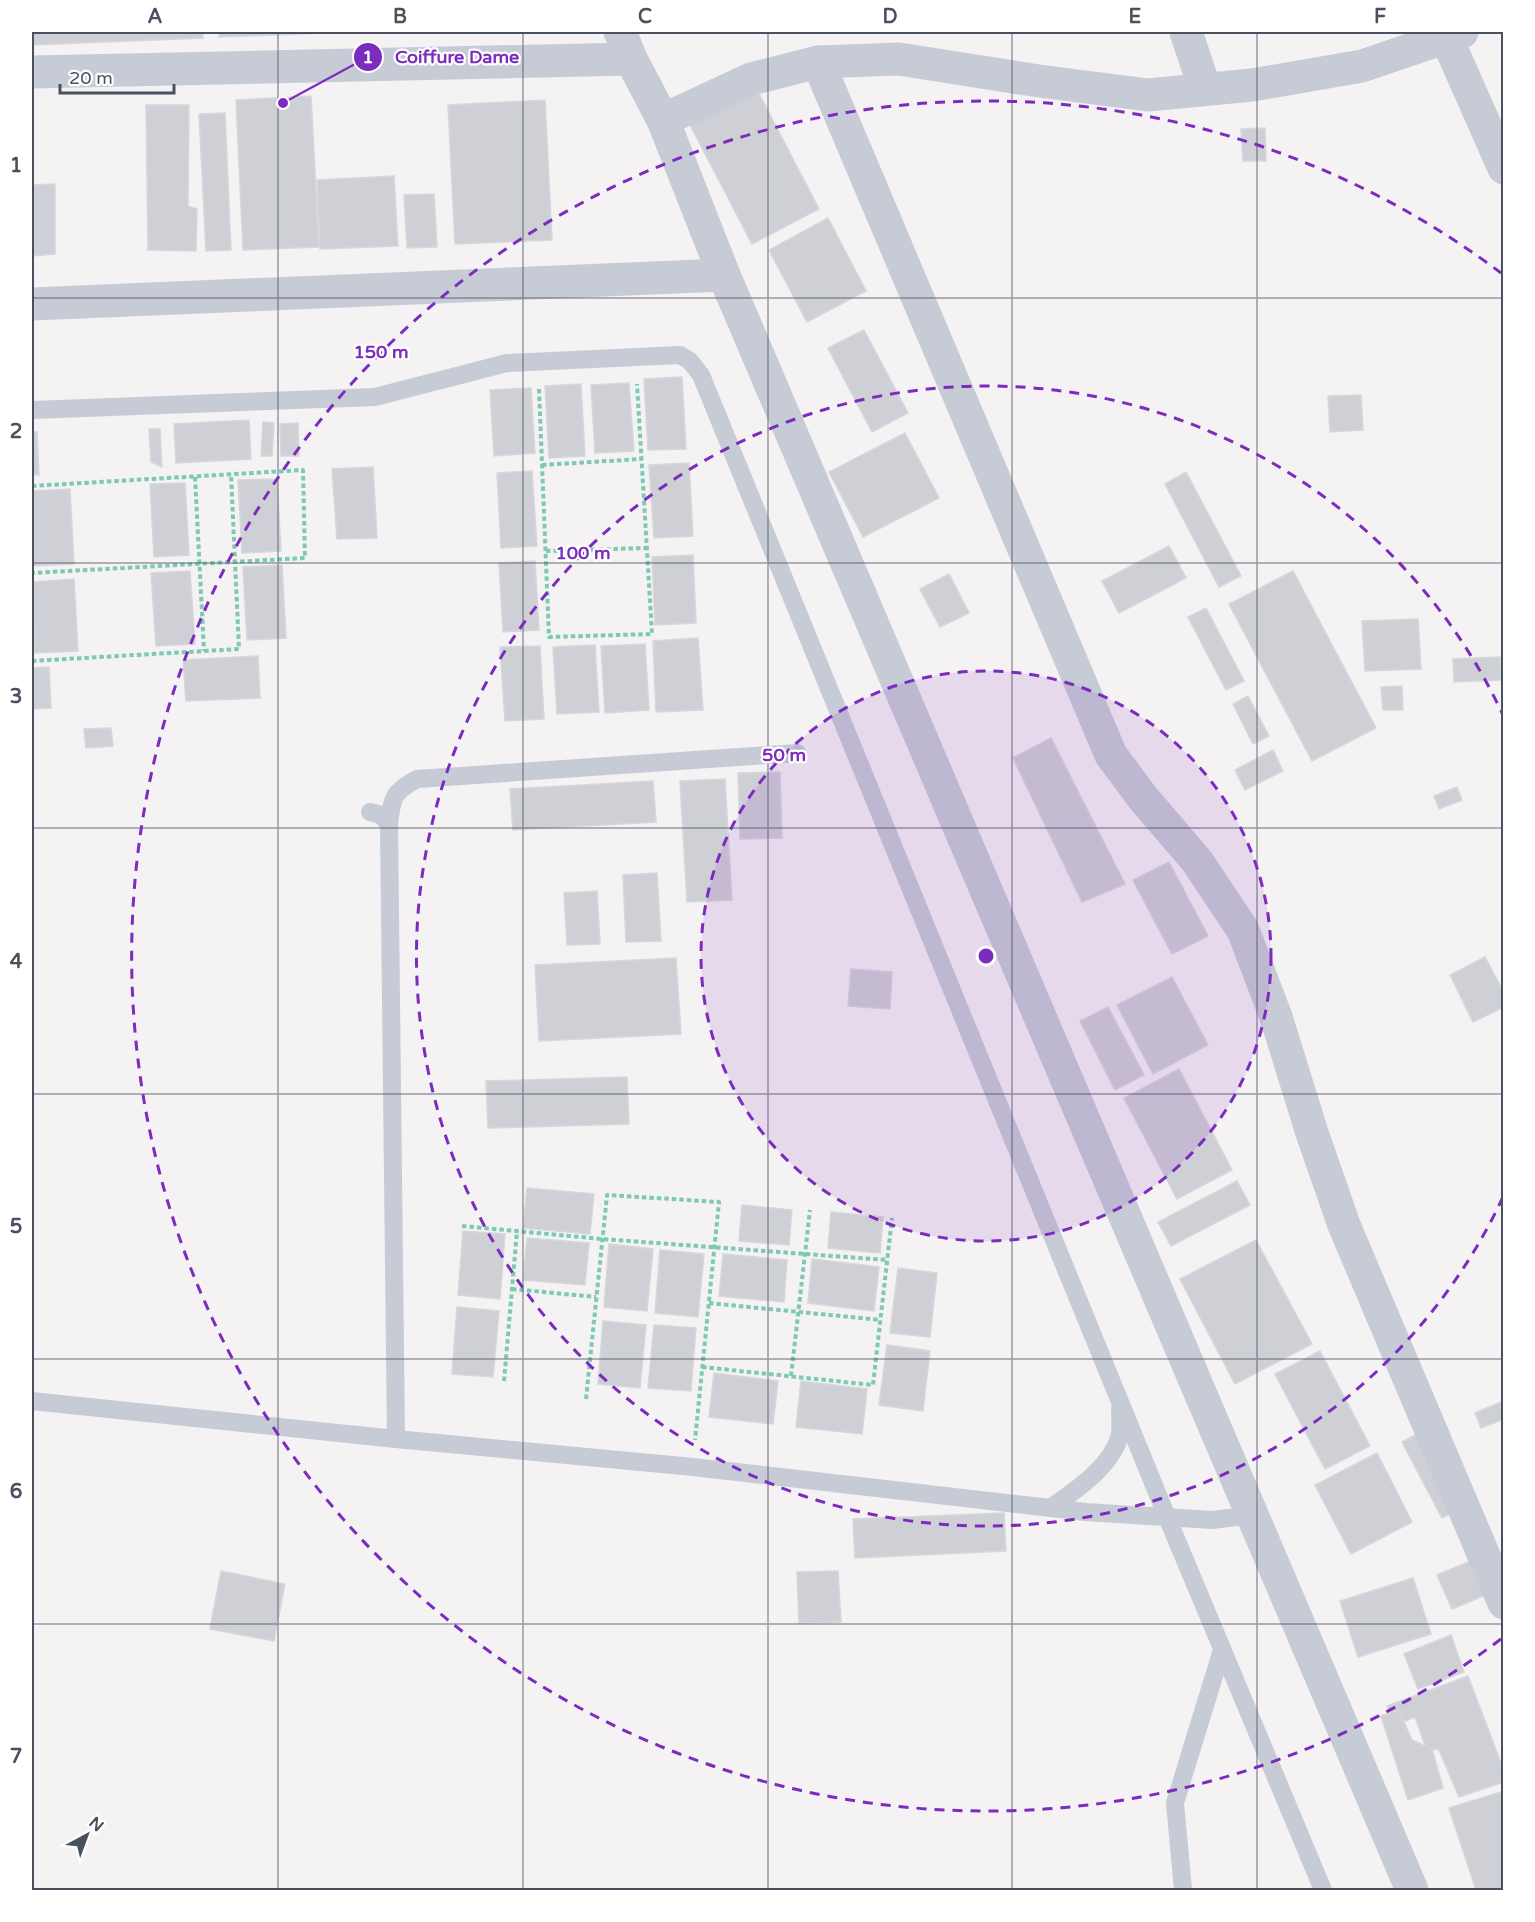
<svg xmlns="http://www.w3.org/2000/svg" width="1535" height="1922" font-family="'Varela Round',sans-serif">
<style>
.building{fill:#cfd0d5;stroke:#d6d7dc;stroke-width:1.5}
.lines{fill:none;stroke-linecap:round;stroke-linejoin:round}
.path{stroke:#7dcab2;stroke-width:4;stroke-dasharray:4.5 3;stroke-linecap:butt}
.lane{stroke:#c6cbd5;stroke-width:18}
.street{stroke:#c6cbd5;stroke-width:33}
.grid{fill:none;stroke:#4a515e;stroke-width:1.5;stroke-opacity:0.55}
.ring{fill:none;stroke:#7b2cbf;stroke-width:3;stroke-dasharray:10 8}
.centre{fill:#7b2cbf;stroke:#fff;stroke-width:3}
.ring-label{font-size:18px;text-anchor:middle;font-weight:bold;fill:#7b2cbf;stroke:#fff;stroke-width:4.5;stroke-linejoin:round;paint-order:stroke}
.leader{fill:none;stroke:#7b2cbf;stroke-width:2}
.callout-dot{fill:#7b2cbf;stroke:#fff;stroke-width:2}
.mark-label{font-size:18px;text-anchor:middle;font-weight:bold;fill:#fff}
.callout-label{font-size:18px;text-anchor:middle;font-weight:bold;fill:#7b2cbf;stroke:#fff;stroke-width:4.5;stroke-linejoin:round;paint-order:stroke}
.neatline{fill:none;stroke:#4a515e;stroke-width:2}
.grid-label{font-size:20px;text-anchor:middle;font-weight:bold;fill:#4a515e}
</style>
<rect width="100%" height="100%" fill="#f4f2f2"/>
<g class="building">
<polygon points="32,32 203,32 203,38 32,45"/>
<polygon points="219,32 348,32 219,37"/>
<polygon points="754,84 819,209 752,244 687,119"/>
<polygon points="311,96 319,247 243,250 236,100"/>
<polygon points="545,100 552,240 455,244 448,105"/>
<polygon points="146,105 189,105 188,206 197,209 196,251 148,250"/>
<polygon points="225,113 231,250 206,251 199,114"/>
<polygon points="1265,128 1266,161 1243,161 1241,129"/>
<polygon points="394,176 398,246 320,249 317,180"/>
<polygon points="55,184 55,254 32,256 32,185"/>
<polygon points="434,194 437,247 407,248 404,195"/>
<polygon points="828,218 866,291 807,322 769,250"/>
<polygon points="864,330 908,413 872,432 828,348"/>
<polygon points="682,377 686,449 648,450 644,379"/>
<polygon points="629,383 634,451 595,453 591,385"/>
<polygon points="581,384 585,456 549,458 545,386"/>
<polygon points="531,388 535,453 494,456 490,390"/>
<polygon points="1361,395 1363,430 1330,432 1328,396"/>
<polygon points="249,420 251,459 176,463 174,424"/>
<polygon points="263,422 274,423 272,456 261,456"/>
<polygon points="298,423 299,456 281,456 280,424"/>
<polygon points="149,429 160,429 162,467 151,462"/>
<polygon points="32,432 37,432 39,475 32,475"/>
<polygon points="905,433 939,498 863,537 829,472"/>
<polygon points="689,463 693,536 654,538 649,465"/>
<polygon points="373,467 377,538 337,539 332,469"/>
<polygon points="532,471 537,546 501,548 497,473"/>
<polygon points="1186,472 1241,576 1219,587 1165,484"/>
<polygon points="277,479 281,551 242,553 238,480"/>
<polygon points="185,483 189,555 154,557 150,484"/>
<polygon points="70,489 74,564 32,566 32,491"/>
<polygon points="1169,546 1186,578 1119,613 1102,581"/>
<polygon points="693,555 696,623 655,625 652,557"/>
<polygon points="535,561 539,630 503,632 499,563"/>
<polygon points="282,565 286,638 247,640 243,567"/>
<polygon points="190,571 195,644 156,646 151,573"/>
<polygon points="1293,571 1376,728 1312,761 1229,604"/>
<polygon points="949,574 969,613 940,627 920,589"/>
<polygon points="74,579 78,651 34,653 32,582"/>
<polygon points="1206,608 1244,681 1226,690 1188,617"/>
<polygon points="1418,619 1421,669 1365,671 1362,621"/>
<polygon points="698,638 703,710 656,712 653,641"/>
<polygon points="645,644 649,710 605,713 601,646"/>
<polygon points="595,645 599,712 557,714 553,647"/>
<polygon points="540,646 544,719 505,721 500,647"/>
<polygon points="258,656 260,698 186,701 183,660"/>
<polygon points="1500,657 1502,680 1454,682 1453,659"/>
<polygon points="49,667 51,708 32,709 32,668"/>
<polygon points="1402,686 1403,710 1383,710 1381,687"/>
<polygon points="1248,696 1269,736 1253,744 1233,704"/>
<polygon points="111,728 113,746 86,748 84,729"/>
<polygon points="1051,738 1125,884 1082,902 1013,758"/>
<polygon points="1273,750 1283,771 1245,790 1235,770"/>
<polygon points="780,772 782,838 740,839 738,773"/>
<polygon points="725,779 732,900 687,902 680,781"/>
<polygon points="653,781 656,822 513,830 510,789"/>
<polygon points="1457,787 1462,800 1439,809 1434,796"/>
<polygon points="1169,862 1208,936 1172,954 1133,880"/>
<polygon points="657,873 661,941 626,942 623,875"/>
<polygon points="597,891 600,944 567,945 564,893"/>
<polygon points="1485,957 1504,993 1504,1007 1473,1022 1450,975"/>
<polygon points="676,958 681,1034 539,1041 535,965"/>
<polygon points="851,969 892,972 890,1009 848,1006"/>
<polygon points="1172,977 1208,1045 1153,1074 1117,1005"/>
<polygon points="1108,1007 1144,1075 1115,1090 1080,1021"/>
<polygon points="1179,1069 1232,1170 1177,1199 1124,1098"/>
<polygon points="627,1077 629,1124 488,1128 486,1081"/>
<polygon points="1237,1181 1250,1205 1171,1246 1158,1222"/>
<polygon points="527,1188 594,1194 590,1234 523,1228"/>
<polygon points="742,1205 792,1210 789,1245 739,1241"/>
<polygon points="831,1212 883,1217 880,1253 828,1248"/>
<polygon points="463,1231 505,1234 500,1299 458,1295"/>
<polygon points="527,1238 589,1243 585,1285 523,1280"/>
<polygon points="1256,1240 1312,1344 1235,1384 1180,1279"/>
<polygon points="609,1244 653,1249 647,1311 604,1307"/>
<polygon points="660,1250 704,1254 698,1317 655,1313"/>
<polygon points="723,1254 787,1260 784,1302 719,1296"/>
<polygon points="812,1259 879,1267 874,1311 808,1303"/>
<polygon points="898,1268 937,1273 930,1337 890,1333"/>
<polygon points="457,1307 499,1311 493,1377 452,1374"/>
<polygon points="603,1321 646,1325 640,1388 598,1384"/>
<polygon points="654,1325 696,1328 691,1391 648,1388"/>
<polygon points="887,1345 930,1351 923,1411 879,1405"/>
<polygon points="1320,1351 1370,1446 1325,1469 1275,1374"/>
<polygon points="714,1373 778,1381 773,1424 709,1417"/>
<polygon points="801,1381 867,1389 862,1434 796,1427"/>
<polygon points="1501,1402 1504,1408 1504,1419 1481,1428 1475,1413"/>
<polygon points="1417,1434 1458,1510 1442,1518 1402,1442"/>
<polygon points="1377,1453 1412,1522 1351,1554 1315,1485"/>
<polygon points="1004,1513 1006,1551 855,1558 853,1519"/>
<polygon points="1473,1560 1488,1594 1452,1609 1437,1575"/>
<polygon points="221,1571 285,1584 274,1641 210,1629"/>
<polygon points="838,1571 841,1622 799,1623 797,1572"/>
<polygon points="1413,1578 1431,1634 1358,1657 1340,1601"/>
<polygon points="1451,1635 1464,1672 1418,1689 1404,1654"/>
<polygon points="1468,1676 1504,1771 1504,1782 1459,1797 1439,1750 1426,1748 1415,1717 1395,1725 1387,1706"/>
<polygon points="1399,1710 1412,1740 1432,1749 1443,1788 1408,1800 1381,1716"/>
<polygon points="1504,1791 1504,1890 1476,1890 1449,1808"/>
</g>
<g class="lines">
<g class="path">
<polyline points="539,389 549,637 652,634 637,384"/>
<polyline points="542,465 641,459"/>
<polyline points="195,477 204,651"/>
<polyline points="32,486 303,470 305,558 32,573"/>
<polyline points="546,551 646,548"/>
<polyline points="32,661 239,649 231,474"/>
<polyline points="462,1226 602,1239 887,1260"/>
<polyline points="512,1289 596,1297"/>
<polyline points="709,1303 880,1320"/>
<polyline points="702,1367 873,1385 892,1218"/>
<polyline points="791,1376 810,1210"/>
<polyline points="504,1381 517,1231"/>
<polyline points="586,1399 607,1195 719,1202 695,1440"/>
</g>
<g class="lane">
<polyline points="32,410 375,397 507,363 680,355 690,361 701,375 1167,1517 1323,1890"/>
<polyline points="370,812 381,815 389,824"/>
<polyline points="32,1401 396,1439 693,1467 1086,1512 1212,1520 1253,1515"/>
<path d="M396 1439 389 824C392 797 393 792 417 779L797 753"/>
<path d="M1050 1508C1074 1492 1115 1464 1120 1433 1121 1425 1120 1417 1120 1409"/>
<polyline points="1183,1890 1175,1803 1222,1650"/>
</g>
<g class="street">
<polyline points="620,32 631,59 663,120 724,275 1412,1890"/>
<polyline points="1186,32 1205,89"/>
<polyline points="1446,37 1504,168"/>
<polyline points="818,62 1111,755 1143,798 1197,861 1243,930 1276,1017 1312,1133 1344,1225 1504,1603"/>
<polyline points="32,72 631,59"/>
<polyline points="663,120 751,79 818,62 899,59 1039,81 1148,95 1252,85 1362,66 1462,32"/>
<polyline points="32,304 724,275"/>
</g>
</g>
<path class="grid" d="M278 32V1890M523 32V1890M768 32V1890M1012 32V1890M1257 32V1890M32 298H1504M32 563H1504M32 828H1504M32 1094H1504M32 1359H1504M32 1624H1504"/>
<circle cx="986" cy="956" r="285" fill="#7b2cbf" fill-opacity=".12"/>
<g class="ring">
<circle cx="986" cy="956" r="285"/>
<path d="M1503 1197A570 570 0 1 1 1503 715"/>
<path d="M1501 1639A855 855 0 1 1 1501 273"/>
</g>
<circle cx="986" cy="956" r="9" class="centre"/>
<g class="ring-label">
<text x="381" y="358">150 m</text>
<text x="583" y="559">100 m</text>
<text x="784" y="761">50 m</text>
</g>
<path class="leader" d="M283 103L368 57"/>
<g class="callout-dot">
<circle cx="283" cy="103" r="6"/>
<circle cx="368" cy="57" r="15"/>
</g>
<g class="mark-label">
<text x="368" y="63">1</text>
</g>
<g class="callout-label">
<text x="457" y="63">Coiffure Dame</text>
</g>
<rect width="1535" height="1922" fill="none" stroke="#ffffff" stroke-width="66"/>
<g transform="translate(87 1835) rotate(41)" stroke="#ffffff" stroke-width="4.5" paint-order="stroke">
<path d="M0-4.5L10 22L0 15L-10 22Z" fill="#4a515e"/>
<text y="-9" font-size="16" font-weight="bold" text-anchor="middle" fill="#4a515e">N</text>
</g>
<path d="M60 84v9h114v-9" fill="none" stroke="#4a515e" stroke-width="3"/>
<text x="69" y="84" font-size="18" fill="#4a515e" stroke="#ffffff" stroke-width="4.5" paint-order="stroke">20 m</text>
<rect x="33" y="33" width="1469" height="1856" class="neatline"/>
<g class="grid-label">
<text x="155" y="23">A</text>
<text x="400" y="23">B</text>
<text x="645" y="23">C</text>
<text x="890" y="23">D</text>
<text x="1135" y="23">E</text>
<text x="1380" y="23">F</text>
<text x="16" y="172">1</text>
<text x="16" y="438">2</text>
<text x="16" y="703">3</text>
<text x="16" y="968">4</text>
<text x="16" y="1233">5</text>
<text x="16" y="1498">6</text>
<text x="16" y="1763">7</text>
</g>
</svg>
